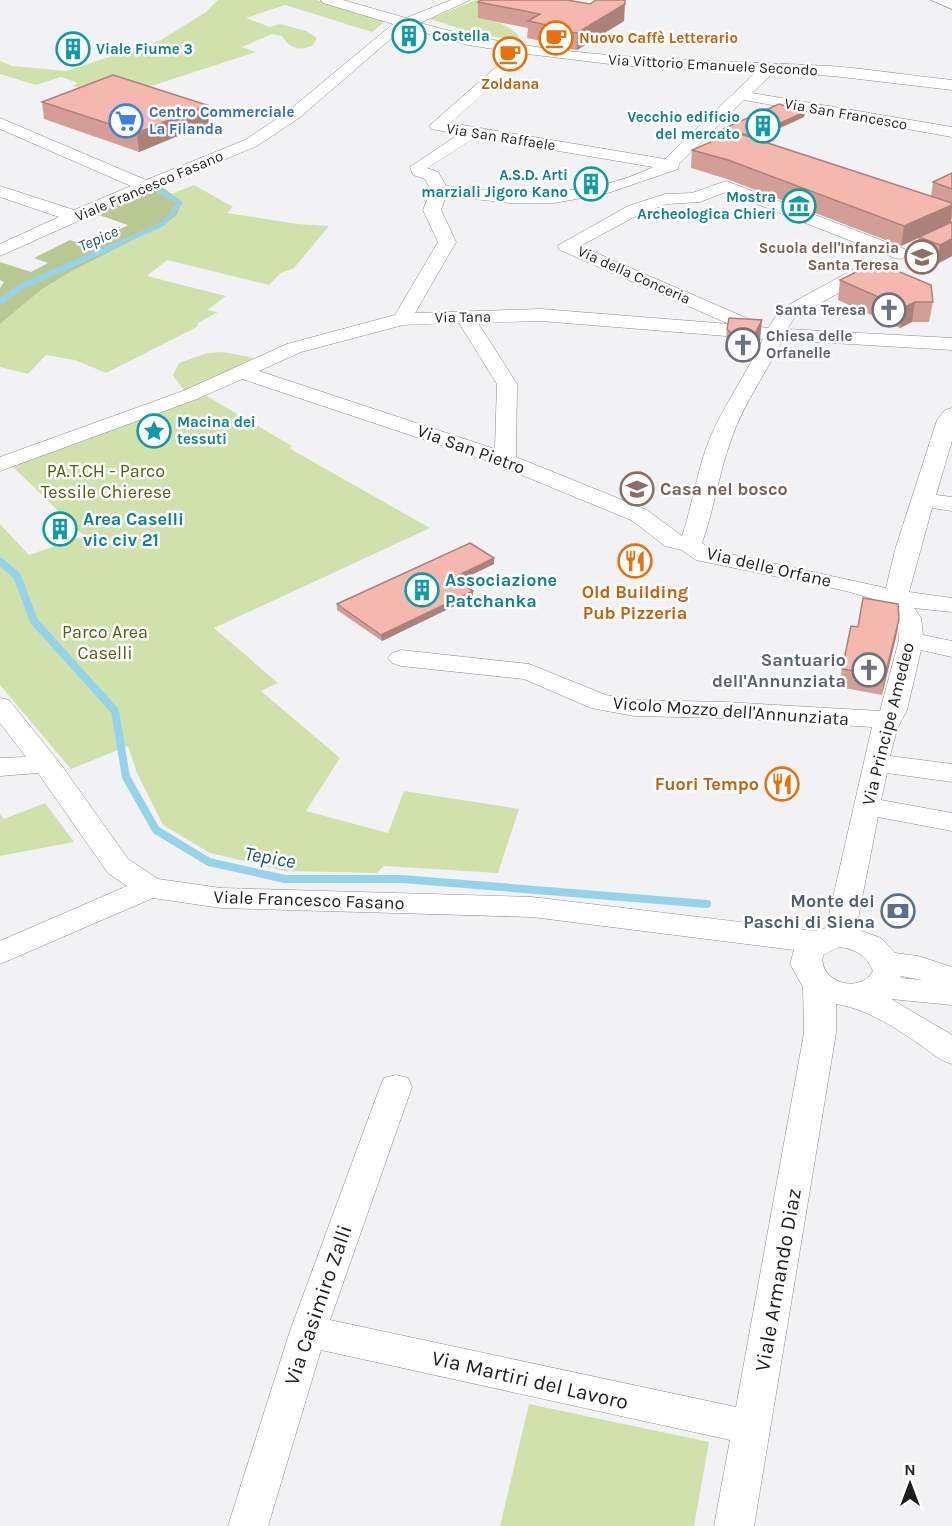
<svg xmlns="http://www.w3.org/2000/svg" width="952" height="1526" font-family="Karla,sans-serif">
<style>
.green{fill:#d1e1ac}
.forest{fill:#b9c893}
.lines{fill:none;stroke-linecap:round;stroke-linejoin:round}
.stream-far2{stroke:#93d4eb;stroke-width:4.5}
.stream-far1{stroke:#93d4eb;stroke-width:6}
.stream{stroke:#93d4eb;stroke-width:8}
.minor-casing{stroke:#8a8b8c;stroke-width:1}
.minor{fill:#fff;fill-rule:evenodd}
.wall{fill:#d39e96}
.shaded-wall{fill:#ac817a}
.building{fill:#f5b8ae;stroke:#ac817a;stroke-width:1.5}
.labels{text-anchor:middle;stroke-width:5;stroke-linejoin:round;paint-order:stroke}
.far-culture-label{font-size:15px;font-weight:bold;fill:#0d838f;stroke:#fff;text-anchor:start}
.far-food-label{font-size:15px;font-weight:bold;fill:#c56008;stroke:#fff;text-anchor:start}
.far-street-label{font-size:15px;fill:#1e1e1f;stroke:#fff}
.far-shop-label{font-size:15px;font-weight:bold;fill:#366cbe;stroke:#fff;text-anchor:start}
.far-education-label{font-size:15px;font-weight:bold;fill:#785e54;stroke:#fff;text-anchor:end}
.far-worship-label{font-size:15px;font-weight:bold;fill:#5b616d;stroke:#fff;text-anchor:end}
.far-water-label{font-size:16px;font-style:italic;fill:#1f5465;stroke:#fff}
.street-label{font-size:18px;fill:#1e1e1f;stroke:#fff}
.park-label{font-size:18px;fill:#4f600f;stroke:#fff}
.education-label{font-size:18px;font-weight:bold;fill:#785e54;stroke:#fff;text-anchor:start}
.culture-label{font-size:18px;font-weight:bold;fill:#0d838f;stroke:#fff;text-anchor:start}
.food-label{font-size:18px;font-weight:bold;fill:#c56008;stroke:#fff}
.worship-label{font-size:18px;font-weight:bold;fill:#5b616d;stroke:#fff;text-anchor:end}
.service-label{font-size:18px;font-weight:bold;fill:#4e5e75;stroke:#fff;text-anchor:end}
.water-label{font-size:20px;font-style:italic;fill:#1f5465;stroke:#fff}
.near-street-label{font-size:21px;fill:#1e1e1f;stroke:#fff}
</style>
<rect width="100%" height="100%" fill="#f2f2f4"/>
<g class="green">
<path d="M218 0H316L384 21 383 23 372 32 285 5 246 18 270 27 280 24 306 31 317 38 313 45C300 52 289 48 282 36L272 34 242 47 256 52 142 89 106 77 79 88 73 86 78 83 61 77 36 85 0 74V61L12 66 66 71 161 40 206 12Z"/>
<path d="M476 0H567L572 2 479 18C494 21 508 24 519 36L514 40 477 34 430 19Z"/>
<polygon points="194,185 233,207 227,213 297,224 329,226 294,268 281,273 269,285 167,260 147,276 226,296 207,310 218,312 198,323 197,327 106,373 75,360 46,355 28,374 0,367 0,324 41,290 70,272 165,224 177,215 182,202 171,194"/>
<polygon points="222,352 250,357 261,364 185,392 173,375 179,363 207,353"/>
<polygon points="205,395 292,446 290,448 294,451 430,528 214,628 278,683 261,691 340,758 306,811 388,833 404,791 519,809 498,873 384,866 377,873 285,871 210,853 163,825 137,773 128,746 71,769 0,685 0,524 29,555 84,536 12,466"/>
<polygon points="45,803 74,842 0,856 0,814 4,819"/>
<polygon points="529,1404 709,1442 694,1526 500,1526"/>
</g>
<polygon class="forest" points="161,186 182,202 177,215 165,224 70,272 41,290 0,324 0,288 4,282 0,280 0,262 31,272 48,263 34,258 70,240 88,246 128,225 96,214"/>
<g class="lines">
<polyline class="stream-far2" points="115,245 163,224 180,203 159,191"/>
<g class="stream-far1">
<polyline points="0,302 20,287 118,244"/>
<polyline points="0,561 4,565"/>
</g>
<polyline class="stream" points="2,563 17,576 34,621 115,711 126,777 156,830 209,862 285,879 402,879 707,904"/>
<g class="minor-casing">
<g id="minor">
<path d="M321 0H343L406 18 451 0H470L420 23C553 61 693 59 830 66 871 69 912 76 952 80V90L833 76 773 73 752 93 952 127V137L744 100 679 164 678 169 605 194 554 203H511L446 196 441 210 456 242 415 313 541 309 729 324 560 250 557 246 628 206 665 194 692 193 726 181 907 250 910 254 901 259 895 258 726 192 700 202 667 204 640 214 580 246 751 320 752 326 768 328 781 309 865 263H879L881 267 879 271 795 317 787 329 952 338V350L782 340C766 374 743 404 731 440 719 473 714 509 702 543L712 550 886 588 895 550 937 420 945 410 952 408V441L936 495 952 497V511L932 508 909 592 952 598V612L914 608 921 618 923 635 952 641V657L921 650 907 710 897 729 890 756 952 764V782L887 773 881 800 952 813V831L878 817 856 929 881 938 895 953 918 956 952 967V1005L891 999 952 1035V1064C938 1060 928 1050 916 1042 893 1026 864 1008 836 1004V1033L754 1526H714L730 1440 321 1350 268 1526H228L290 1331 380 1087 384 1078 396 1075 408 1078 412 1087 330 1320 736 1407 804 1033 803 987 790 964 794 950 532 917 221 908 153 898 0 964V941L127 886 108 873 38 773 0 776V758L26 757 0 723V698L9 700 62 766 128 859 158 879 221 888 532 897 815 931 826 928 872 727 724 718 634 716 591 708 524 679 401 666 392 663 388 658 392 653 401 650 529 664 606 695 634 700 724 702 880 711 899 640 897 618 887 603 846 591 696 560 682 550 665 546 631 520 485 460 242 379 197 399 0 471V457L183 391 287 344 395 315 438 242 423 210 431 190 425 179 413 175 410 167 459 134 431 129 429 126 513 52 468 45 408 28 400 31 299 118 257 146 114 205 0 256V244L59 217 0 197V186L74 210 131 186 0 129V118L146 180 245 140 287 112 393 24 323 3ZM528 54 626 66 756 72 665 159 450 123ZM476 137 653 167C588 199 516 194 446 186L438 172 427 168ZM541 321 763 339C747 373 725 403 710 438 697 469 693 504 682 536L647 510 516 457 517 384 478 323ZM459 323 497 384 495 449 259 371 301 352 403 325ZM839 947C855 949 867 955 873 971 860 995 817 982 823 955ZM901 976 922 980 900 978Z"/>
<polygon points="931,0 952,0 952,9"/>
</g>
</g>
<use href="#minor" class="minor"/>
</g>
<g class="wall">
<polygon points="478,2 624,21 577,50 552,47 552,43 527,38 528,28 478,18"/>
<polygon points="42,102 209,123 139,152 44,119"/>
<polygon points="805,112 804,117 756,139 931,196 933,182 952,173 952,216 951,223 952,222 952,256 937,264 916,256 918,238 901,246 727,179 691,168 692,150 727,135 723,134 723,129"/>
<polygon points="840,280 933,302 929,322 912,322 900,328 838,300"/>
<polygon points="727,329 760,341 750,360 733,358 725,350"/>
<polygon points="494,558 494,564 458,581 473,591 473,597 382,641 337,610 337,604"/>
<polygon points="899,619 896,637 882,695 839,687 842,669 858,627"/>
</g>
<g class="shaded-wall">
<polygon points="625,4 624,21 577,50 577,33"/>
<polygon points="207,105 209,123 139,152 137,133"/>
<polygon points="805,112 804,117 751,141 751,136"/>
<polygon points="952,205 951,223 901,246 904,226"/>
<polygon points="952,239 952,256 937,264 940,245"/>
<polygon points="915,302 912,322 900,328 903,308"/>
<polygon points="762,320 760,341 750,360 752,339"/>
<polygon points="494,558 494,564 453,584 453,578"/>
<polygon points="473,591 473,597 382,641 381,635"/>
<polygon points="899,619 896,637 882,695 885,676"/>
</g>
<g class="building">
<polygon points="481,0 567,0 590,4 596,0 625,0 625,4 577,33 552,30 557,27 528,21 540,14 478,2"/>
<polygon points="113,75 207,105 137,133 42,102"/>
<polygon points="779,104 805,112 751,136 723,129"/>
<polygon points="734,132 952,203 952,205 904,226 728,160 692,150"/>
<polygon points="952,173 952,189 933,182"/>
<polygon points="952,222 952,239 940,245 919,237"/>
<polygon points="876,262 931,285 933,302 915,302 903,308 840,280"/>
<polygon points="729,318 762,320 752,339 735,337 727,329"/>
<polygon points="470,543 494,558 453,578 473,591 381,635 337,604"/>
<polygon points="863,598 898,604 899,619 885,676 842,669 851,626 858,627"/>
</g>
<defs>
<g id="building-ring" transform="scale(1.725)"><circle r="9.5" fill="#fff" stroke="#0f9aa8" stroke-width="1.5"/><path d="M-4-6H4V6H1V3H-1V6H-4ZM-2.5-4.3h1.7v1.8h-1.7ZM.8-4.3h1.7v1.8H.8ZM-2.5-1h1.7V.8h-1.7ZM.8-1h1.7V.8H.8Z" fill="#0f9aa8"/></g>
<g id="cafe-ring" transform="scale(1.725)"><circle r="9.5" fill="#fff" stroke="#e8710a" stroke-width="1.5"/><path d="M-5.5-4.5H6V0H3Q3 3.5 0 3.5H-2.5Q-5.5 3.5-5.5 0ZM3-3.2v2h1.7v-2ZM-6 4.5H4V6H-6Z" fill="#e8710a"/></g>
<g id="supermarket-ring" transform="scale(1.725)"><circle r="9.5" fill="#fff" stroke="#3f7fe0" stroke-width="1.5"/><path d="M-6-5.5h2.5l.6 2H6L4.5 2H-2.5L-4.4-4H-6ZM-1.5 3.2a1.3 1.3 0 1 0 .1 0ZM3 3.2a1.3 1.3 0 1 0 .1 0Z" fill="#3f7fe0"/></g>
<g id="museum-ring" transform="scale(1.725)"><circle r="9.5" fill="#fff" stroke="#0f9aa8" stroke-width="1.5"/><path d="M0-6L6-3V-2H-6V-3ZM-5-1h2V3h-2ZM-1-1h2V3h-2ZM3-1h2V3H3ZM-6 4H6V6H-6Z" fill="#0f9aa8"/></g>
<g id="school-ring" transform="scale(1.725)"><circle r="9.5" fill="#fff" stroke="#8d6e63" stroke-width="1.5"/><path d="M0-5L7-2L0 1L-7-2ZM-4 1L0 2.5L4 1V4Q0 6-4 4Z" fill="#8d6e63"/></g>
<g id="church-ring" transform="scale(1.725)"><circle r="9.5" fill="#fff" stroke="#6b7280" stroke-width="1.5"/><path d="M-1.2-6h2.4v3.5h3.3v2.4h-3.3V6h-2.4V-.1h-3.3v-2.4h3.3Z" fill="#6b7280"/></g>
<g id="sight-ring" transform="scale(1.725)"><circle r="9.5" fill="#fff" stroke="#0f9aa8" stroke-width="1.5"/><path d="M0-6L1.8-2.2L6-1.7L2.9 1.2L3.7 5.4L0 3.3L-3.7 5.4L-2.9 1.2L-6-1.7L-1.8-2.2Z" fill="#0f9aa8"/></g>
<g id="restaurant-ring" transform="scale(1.725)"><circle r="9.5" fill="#fff" stroke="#e8710a" stroke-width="1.5"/><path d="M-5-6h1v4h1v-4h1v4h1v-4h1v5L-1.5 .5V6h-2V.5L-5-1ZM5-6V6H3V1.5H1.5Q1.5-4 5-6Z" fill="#e8710a"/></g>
<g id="bank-ring" transform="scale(1.725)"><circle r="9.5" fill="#fff" stroke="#5c6f8a" stroke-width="1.5"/><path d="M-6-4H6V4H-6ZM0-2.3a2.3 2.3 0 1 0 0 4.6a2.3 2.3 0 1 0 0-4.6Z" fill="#5c6f8a"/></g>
</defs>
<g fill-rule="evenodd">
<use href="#building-ring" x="409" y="36"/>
<use href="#cafe-ring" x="556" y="38"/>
<use href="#building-ring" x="73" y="49"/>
<use href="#cafe-ring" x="510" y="54"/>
<use href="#supermarket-ring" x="126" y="121"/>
<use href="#building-ring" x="763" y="126"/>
<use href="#building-ring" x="591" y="184"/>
<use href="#museum-ring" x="799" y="206"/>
<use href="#school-ring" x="922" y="257"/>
<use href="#church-ring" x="889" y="310"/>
<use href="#church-ring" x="743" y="345"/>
<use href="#sight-ring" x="154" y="431"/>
<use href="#school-ring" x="637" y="489"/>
<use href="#building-ring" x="60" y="529"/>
<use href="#restaurant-ring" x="635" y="561"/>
<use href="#building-ring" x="422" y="590"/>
<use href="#church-ring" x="869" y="670"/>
<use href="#restaurant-ring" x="782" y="784"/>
<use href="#bank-ring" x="898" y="911"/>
</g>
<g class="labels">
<g class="far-culture-label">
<text x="432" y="41">Costella</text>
<text x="96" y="54">Viale Fiume 3</text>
<text x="740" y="122" text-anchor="end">Vecchio edificio<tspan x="740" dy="17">del mercato</tspan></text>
<text x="568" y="180" text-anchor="end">A.S.D. Arti<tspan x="568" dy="17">marziali Jigoro Kano</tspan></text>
<text x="776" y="202" text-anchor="end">Mostra<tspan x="776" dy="17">Archeologica Chieri</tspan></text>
<text x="177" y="427">Macina dei<tspan x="177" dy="17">tessuti</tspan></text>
</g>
<g class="far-food-label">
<text x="579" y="43">Nuovo Caffè Letterario</text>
<text x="510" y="89" text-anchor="middle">Zoldana</text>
</g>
<g class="far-street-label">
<text transform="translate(713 65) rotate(3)" y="5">Via Vittorio Emanuele Secondo</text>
<text transform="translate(846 114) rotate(10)" y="5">Via San Francesco</text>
<text transform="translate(501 137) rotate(9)" y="5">Via San Raffaele</text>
<text transform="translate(149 186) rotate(-23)" y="5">Viale Francesco Fasano</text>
<text transform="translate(634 275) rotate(24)" y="5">Via della Conceria</text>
<text transform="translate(463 317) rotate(-1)" y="5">Via Tana</text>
</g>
<g class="far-shop-label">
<text x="149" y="117">Centro Commerciale<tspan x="149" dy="17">La Filanda</tspan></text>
</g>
<g class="far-education-label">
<text x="899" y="253">Scuola dell'Infanzia<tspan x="899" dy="17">Santa Teresa</tspan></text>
</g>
<g class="far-worship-label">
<text x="866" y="315">Santa Teresa</text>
<text x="766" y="341" text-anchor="start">Chiesa delle<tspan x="766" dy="17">Orfanelle</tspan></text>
</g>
<g class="far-water-label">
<text transform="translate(98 238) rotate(-24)" y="6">Tepice</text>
</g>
<g class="street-label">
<text transform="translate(471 449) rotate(20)" y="6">Via San Pietro</text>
<text transform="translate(769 567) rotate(13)" y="6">Via delle Orfane</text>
<text transform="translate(731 711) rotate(4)" y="6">Vicolo Mozzo dell'Annunziata</text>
<text transform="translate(888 724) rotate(-76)" y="6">Via Principe Amedeo</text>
<text transform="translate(309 900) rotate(2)" y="6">Viale Francesco Fasano</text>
</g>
<g class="park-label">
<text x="106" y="477">PA.T.CH - Parco<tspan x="106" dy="21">Tessile Chierese</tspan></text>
<text x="105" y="638">Parco Area<tspan x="105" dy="21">Caselli</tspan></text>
</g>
<g class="education-label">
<text x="660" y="495">Casa nel bosco</text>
</g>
<g class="culture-label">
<text x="83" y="525">Area Caselli<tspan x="83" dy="21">vic civ 21</tspan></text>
<text x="445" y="586">Associazione<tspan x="445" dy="21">Patchanka</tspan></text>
</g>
<g class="food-label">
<text x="635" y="598">Old Building<tspan x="635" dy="21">Pub Pizzeria</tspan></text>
<text x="759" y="790" text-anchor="end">Fuori Tempo</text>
</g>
<g class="worship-label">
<text x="846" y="666">Santuario<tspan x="846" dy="21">dell'Annunziata</tspan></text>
</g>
<g class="service-label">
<text x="875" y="907">Monte dei<tspan x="875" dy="21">Paschi di Siena</tspan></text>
</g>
<g class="water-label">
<text transform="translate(270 857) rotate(10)" y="7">Tepice</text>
</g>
<g class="near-street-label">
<text transform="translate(778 1280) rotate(-80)" y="7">Viale Armando Diaz</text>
<text transform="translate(318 1305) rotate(-71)" y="7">Via Casimiro Zalli</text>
<text transform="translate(530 1380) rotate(13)" y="7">Via Martiri del Lavoro</text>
</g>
</g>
<g transform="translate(910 1484)" stroke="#ffffff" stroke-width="4.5" paint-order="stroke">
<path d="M0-4.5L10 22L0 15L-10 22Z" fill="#1e1e1f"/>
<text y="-9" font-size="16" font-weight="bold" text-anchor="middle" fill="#1e1e1f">N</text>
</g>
</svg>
